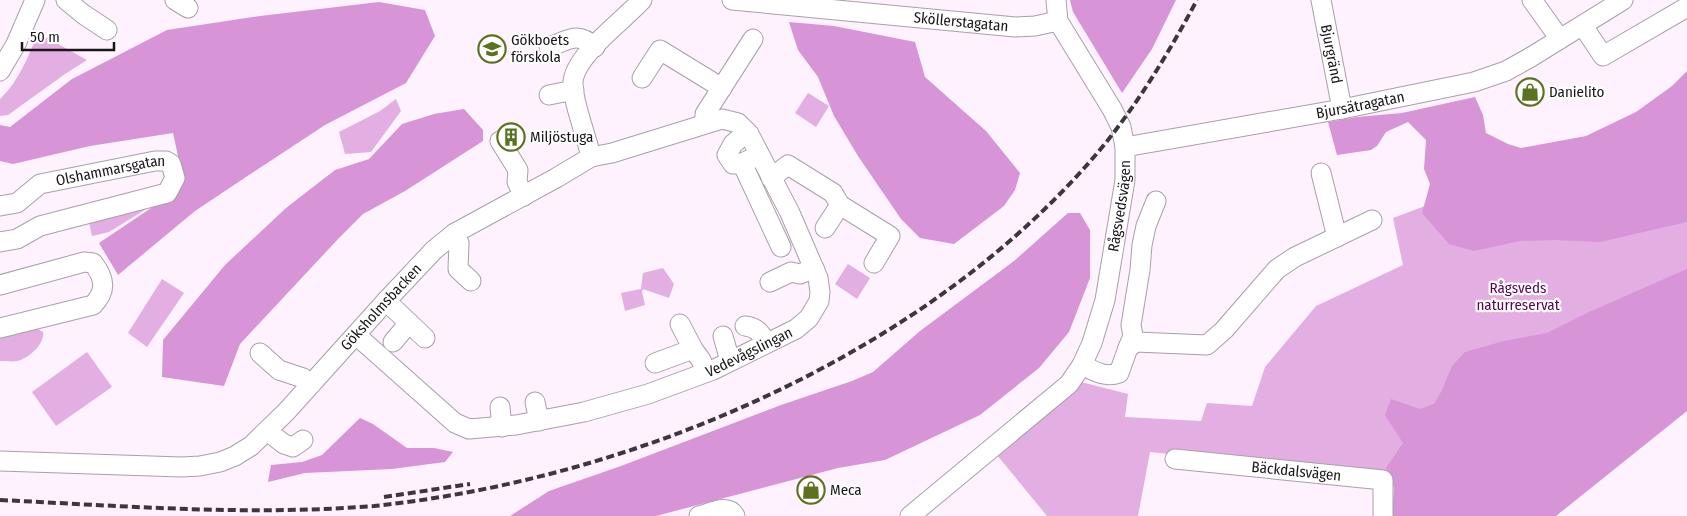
<svg xmlns="http://www.w3.org/2000/svg" width="1687" height="516" font-family="'Fira Sans Condensed',sans-serif">
<style>
.green{fill:#e3aee2}
.forest{fill:#d794d7}
.lines{fill:none;stroke-linecap:round;stroke-linejoin:round}
.minor-casing{stroke:#a99fa9;stroke-width:21}
.minor{stroke:#fff;stroke-width:19}
.rail{stroke:#3d373d;stroke-width:4;stroke-dasharray:8 4;stroke-linecap:butt}
.labels{text-anchor:middle;stroke-width:4.5;stroke-linejoin:round;paint-order:stroke}
.street-label{font-size:15px;fill:#1a161a;stroke:#fff}
.poi-label{font-size:15px;fill:#1a161a;stroke:#fff;text-anchor:start}
.park-label{font-size:15px;fill:#59035c;stroke:#fff}
</style>
<rect width="100%" height="100%" fill="#fdf2fd"/>
<g class="green">
<path d="M38 33 87 60 65 74 8 115 0 116V99C19 81 28 57 38 33Z"/>
<polygon points="808,93 829,106 816,127 795,113"/>
<polygon points="396,99 401,111 371,152 345,154 339,132 380,111"/>
<polygon points="1687,102 1687,344 1432,480 1150,452 1138,516 1047,516 997,455 1077,381 1128,394 1125,417 1201,421 1207,403 1252,406 1265,367 1316,306 1403,265 1393,218 1556,157"/>
<polygon points="156,203 109,232 92,236 88,218"/>
<polygon points="848,264 870,278 857,299 835,284"/>
<polygon points="663,268 674,284 669,298 643,289 642,292 645,305 625,311 621,293 641,289 643,273"/>
<polygon points="162,279 184,293 147,347 128,333"/>
<path d="M36 328 43 332C45 344 28 359 17 361 12 362 5 361 0 361V336Z"/>
<polygon points="87,352 112,387 56,426 32,392"/>
</g>
<g class="forest">
<polygon points="1070,0 1176,0 1152,49 1122,93 1073,12"/>
<polygon points="379,2 425,10 435,36 406,83 325,125 249,175 195,211 118,275 99,243 166,198 183,179 173,133 90,146 13,164 0,161 0,125 10,127 72,79 167,30 260,16"/>
<polygon points="789,22 834,26 915,42 925,77 986,131 1020,173 1015,190 1004,206 954,244 920,238 901,219 858,156 834,116 818,77 798,50"/>
<polygon points="1687,71 1687,222 1600,242 1556,240 1520,241 1474,251 1449,244 1422,213 1430,184 1424,169 1426,140 1408,122 1386,132 1377,146 1371,150 1337,155 1328,122 1357,117 1402,113 1475,97 1483,115 1486,133 1508,144 1521,148 1586,136 1636,112 1672,86"/>
<polygon points="464,109 483,130 483,141 405,191 363,214 339,238 240,344 224,386 162,377 163,340 225,265 286,208 335,170 369,159 402,124 434,114"/>
<polygon points="1068,213 1080,213 1090,230 1090,278 1069,332 1039,368 980,415 885,460 838,468 656,516 510,516 549,491 621,466 781,405 852,381 873,372 920,331 1014,261"/>
<polygon points="1687,269 1687,411 1556,516 1392,516 1394,488 1386,468 1403,443 1385,415 1391,399 1420,409 1434,404 1441,392 1452,366 1465,352 1504,341 1547,333 1589,312"/>
<polygon points="360,418 373,424 407,448 434,448 453,452 445,462 392,469 305,473 268,482 271,465 302,462 322,455"/>
</g>
<g class="lines">
<g class="minor-casing">
<g id="minor">
<polyline points="66,0 83,14 107,30"/>
<polyline points="175,0 188,8"/>
<path id="s1" d="M732 0 1015 27 1035 26 1058 21"/>
<path id="s2" d="M1321 0 1342 109"/>
<polyline points="1532,0 1560,39"/>
<polyline points="1583,26 1603,56 1687,7"/>
<path d="M549 47C569 40 577 31 595 47"/>
<polyline points="0,71 16,44 35,0"/>
<polyline points="642,78 660,50 722,88"/>
<polyline points="549,95 574,90"/>
<polyline points="705,123 705,114 753,39"/>
<polyline points="747,132 733,144 727,155 733,164 740,164 751,159"/>
<polyline points="500,141 518,170 517,182 524,196"/>
<path id="s3" d="M1125 147 1342 109 1474 82 1506 71 1531 57 1623 0"/>
<polyline points="742,163 781,247"/>
<polyline points="1321,173 1337,237"/>
<polyline points="771,178 788,165 833,193 840,205 890,236 874,263"/>
<path id="s4" d="M0 206 17 203 40 184 155 161H166L171 164 175 178 167 193 40 226 17 239 0 242"/>
<polyline points="825,228 840,205"/>
<polyline points="455,233 459,243 458,269 471,281"/>
<polyline points="770,282 791,272 800,274 814,268"/>
<path d="M0 285 84 262 93 263C105 278 107 291 93 305L0 328"/>
<polyline points="386,301 425,338"/>
<polyline points="680,324 693,349 701,360 706,372"/>
<path d="M745 326C757 327 761 334 767 343"/>
<path id="s5" d="M356 335 455 423 469 429 516 425 584 412 648 394 713 370 796 329 809 318 819 301 820 292 818 278 790 213 749 134 738 123 722 119 612 153 591 157"/>
<polyline points="723,336 730,361"/>
<polyline points="393,342 409,323"/>
<polyline points="1128,348 1133,336 1131,325 1140,270 1142,245 1146,226 1156,201"/>
<polyline points="260,353 279,370 303,378 311,384"/>
<polyline points="655,363 693,349"/>
<path d="M1082 365C1094 371 1105 378 1119 373L1128 348 1136 342 1207 345 1224 330 1277 269 1295 257 1372 220"/>
<polyline points="535,402 539,421"/>
<polyline points="500,407 502,427"/>
<polyline points="267,431 284,444 293,447 303,440"/>
<path id="s6" d="M1175 459 1383 480V516"/>
<path id="s7" d="M0 461 181 467 200 466 220 462 235 456 251 446 286 412 386 301 434 250 455 233 556 178 591 157C587 137 572 101 573 82 575 55 624 20 642 0"/>
<path d="M699 516C711 513 728 503 735 516"/>
<path id="s8" d="M910 516 1069 384 1082 365 1092 343 1105 300 1125 180V147L1121 127 1112 109 1058 21 1056 0"/>
</g>
</g>
<use href="#minor" class="minor"/>
<g class="rail">
<polyline points="384,497 470,484"/>
<path d="M0 500C124 506 250 516 374 506 634 479 928 354 1099 151 1138 104 1168 54 1197 0"/>
</g>
</g>
<defs>
<g id="school-ring" transform="scale(1.4375)"><circle r="9.5" fill="#fff" stroke="#5d7221" stroke-width="1.5"/><path d="M0-5L7-2L0 1L-7-2ZM-4 1L0 2.5L4 1V4Q0 6-4 4Z" fill="#5d7221"/></g>
<g id="shop-ring" transform="scale(1.4375)"><circle r="9.5" fill="#fff" stroke="#5d7221" stroke-width="1.5"/><path d="M-5-2.5h2.3a2.7 3.5 0 0 1 5.4 0H5L5.5 6h-11ZM-1.5-2.5h3a1.5 2.3 0 0 0-3 0Z" fill="#5d7221"/></g>
<g id="building-ring" transform="scale(1.4375)"><circle r="9.5" fill="#fff" stroke="#5d7221" stroke-width="1.5"/><path d="M-4-6H4V6H1V3H-1V6H-4ZM-2.5-4.3h1.7v1.8h-1.7ZM.8-4.3h1.7v1.8H.8ZM-2.5-1h1.7V.8h-1.7ZM.8-1h1.7V.8H.8Z" fill="#5d7221"/></g>
</defs>
<g fill-rule="evenodd">
<use href="#school-ring" x="492" y="49"/>
<use href="#shop-ring" x="1530" y="92"/>
<use href="#building-ring" x="511" y="137"/>
<use href="#shop-ring" x="811" y="490"/>
</g>
<g class="labels">
<g class="street-label">
<text dy="5" stroke="none"><textPath href="#s1" startOffset="230">Sköllerstagatan</textPath></text>
<text dy="5" stroke="none"><textPath href="#s2" startOffset="55">Bjurgränd</textPath></text>
<text dy="5" stroke="none"><textPath href="#s3" startOffset="239">Bjursätragatan</textPath></text>
<text dy="5" stroke="none"><textPath href="#s4" startOffset="119">Olshammarsgatan</textPath></text>
<text dy="5" stroke="none"><textPath href="#s8" startOffset="394">Rågsvedsvägen</textPath></text>
<text dy="5" stroke="none"><textPath href="#s7" startOffset="446">Göksholmsbacken</textPath></text>
<text dy="5" stroke="none"><textPath href="#s5" startOffset="440">Vedevågslingan</textPath></text>
<text dy="5" stroke="none"><textPath href="#s6" startOffset="122">Bäckdalsvägen</textPath></text>
</g>
<g class="poi-label">
<text x="511" y="45">Gökboets<tspan x="511" dy="17">förskola</tspan></text>
<text x="1549" y="97">Danielito</text>
<text x="530" y="142">Miljöstuga</text>
<text x="830" y="495">Meca</text>
</g>
<g class="park-label">
<text x="1518" y="293">Rågsveds<tspan x="1518" dy="17">naturreservat</tspan></text>
</g>
</g>
<path d="M22 42v8h92v-8" fill="none" stroke="#1a161a" stroke-width="2.5"/>
<text x="30" y="42" font-size="15" fill="#1a161a" stroke="#ffffff" stroke-width="4" paint-order="stroke">50 m</text>
</svg>
